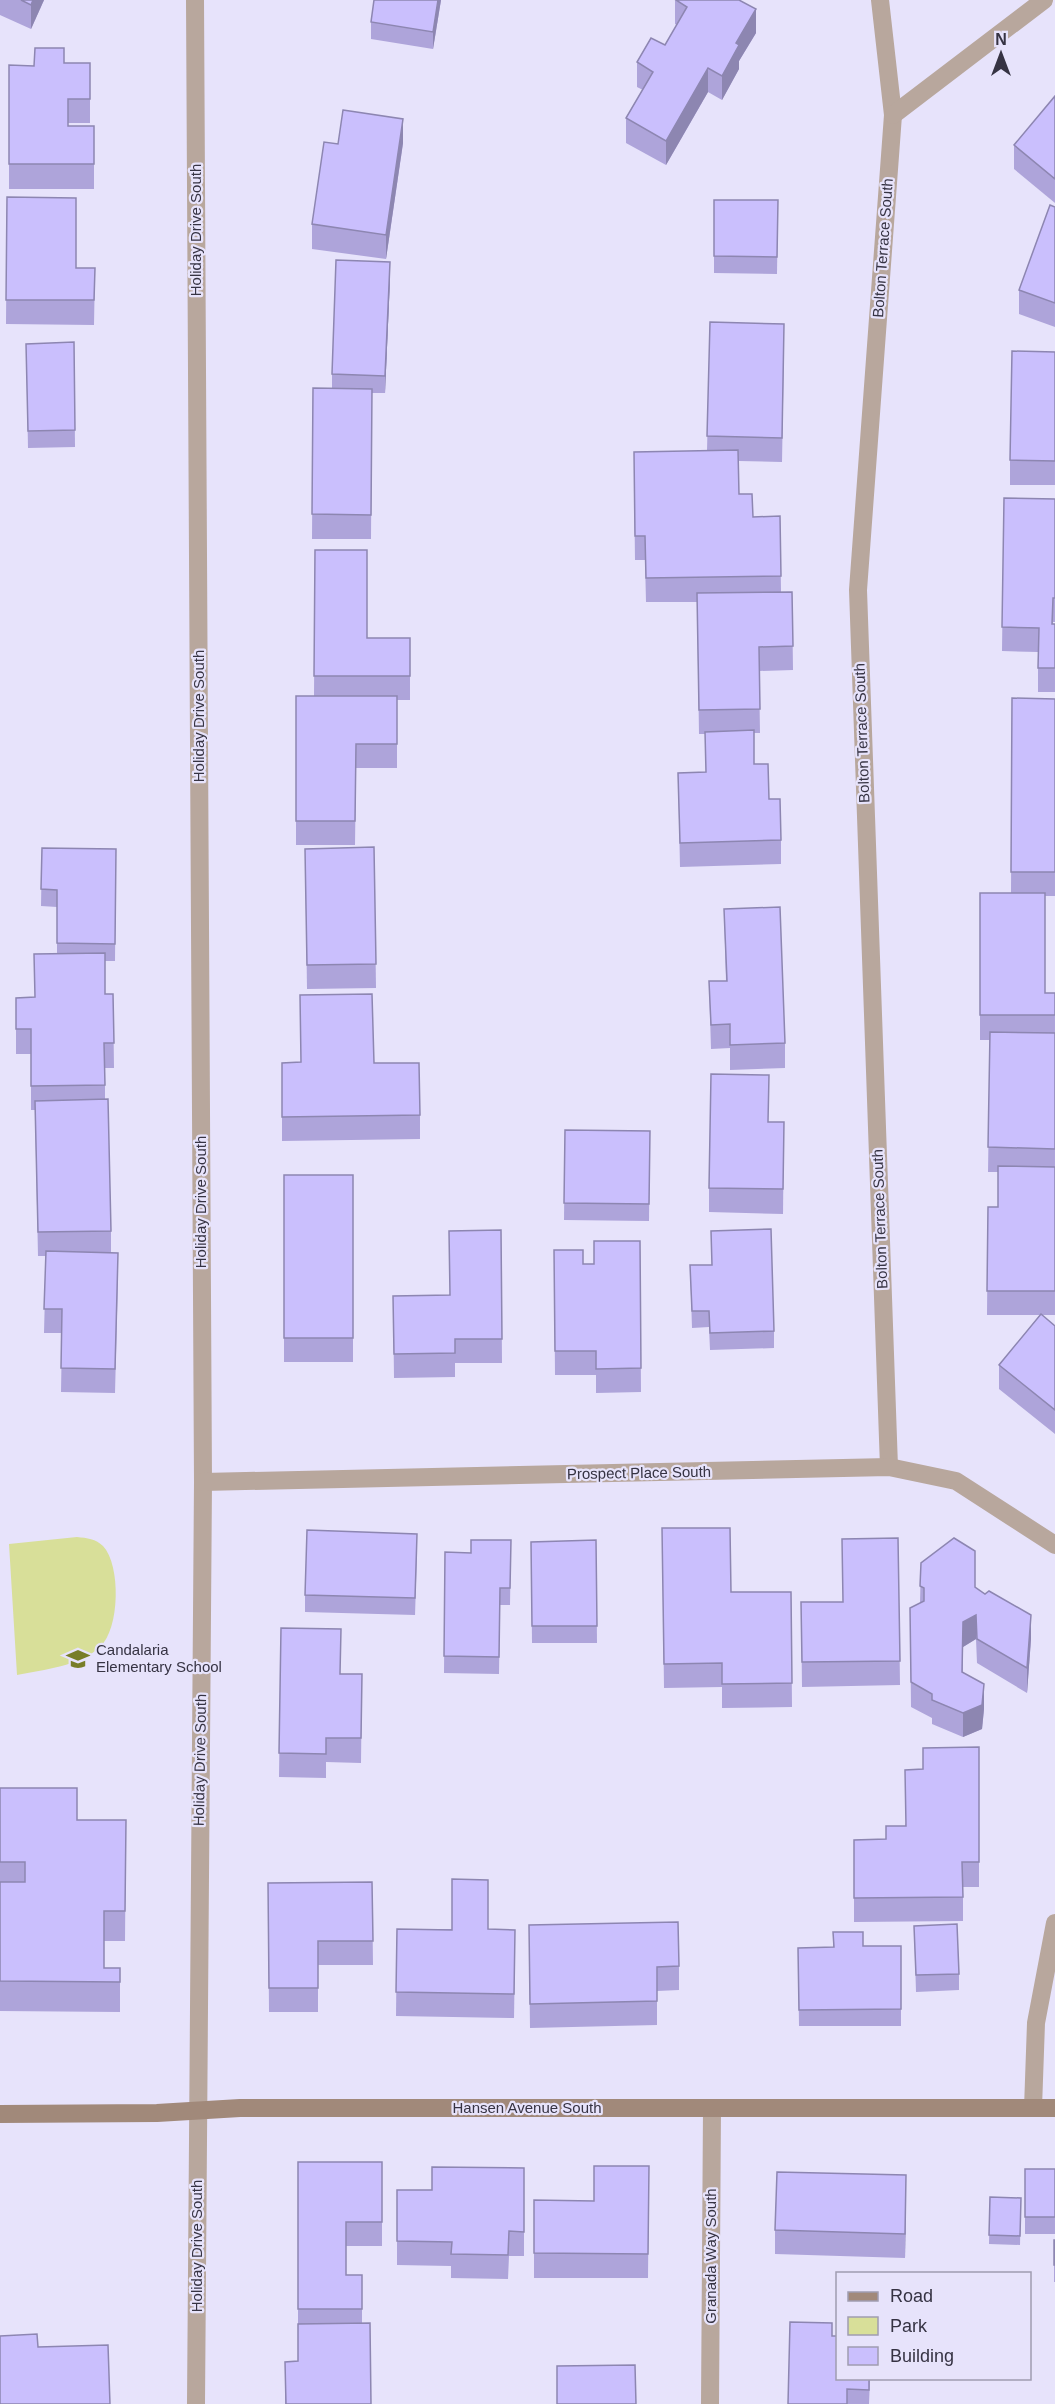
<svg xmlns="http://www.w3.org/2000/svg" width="1055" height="2404" font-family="Arial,sans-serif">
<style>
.green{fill:#d8df99}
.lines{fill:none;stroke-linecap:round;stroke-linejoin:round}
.street{stroke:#b8a79d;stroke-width:18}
.secondary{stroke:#a1897a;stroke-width:18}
.wall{fill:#aea4da}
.shaded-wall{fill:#8d86b1}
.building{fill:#cabffd;stroke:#8d86b1;stroke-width:1.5}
.labels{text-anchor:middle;stroke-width:4.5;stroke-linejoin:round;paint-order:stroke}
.street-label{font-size:15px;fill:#363343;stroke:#e7e3fb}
.poi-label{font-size:15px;fill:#363343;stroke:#e7e3fb;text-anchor:start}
</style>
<rect width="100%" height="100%" fill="#e7e3fb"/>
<path class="green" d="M77 1537C87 1538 96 1539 103 1546 121 1565 120 1629 100 1647 78 1667 45 1669 17 1675L9 1544Z"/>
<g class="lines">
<g class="street">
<polyline points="195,0 203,1482 196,2404"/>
<polyline points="880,0 893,115 858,590 889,1467"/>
<polyline points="893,115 1044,0"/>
<polyline points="203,1482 889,1467 956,1481 1055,1545"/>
<polyline points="1033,2108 1036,2023 1055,1923"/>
<polyline points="710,2404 712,2108"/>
</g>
<polyline class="secondary" points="0,2114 157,2113 240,2108 1055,2108"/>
</g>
<g class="wall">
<polygon points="0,0 44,0 31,29 0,15"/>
<polygon points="441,0 433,49 371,39 371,22"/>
<polygon points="675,0 756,33 739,61 739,69 722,100 708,92 666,165 626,143 626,118 643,90 637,87 637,62 665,45 677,25 675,24"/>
<polygon points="64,63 90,63 90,123 68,123 68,126 94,126 94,189 9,189 9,65 34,66"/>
<polygon points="1055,96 1055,203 1014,169 1014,145"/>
<polygon points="403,143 386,259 312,249 312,224 338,144"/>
<polygon points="7,197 76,268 95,268 94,325 6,324"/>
<polygon points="714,200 778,200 777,274 714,273"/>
<polygon points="1055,207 1055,327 1019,314 1019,290"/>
<polygon points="390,279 385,393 372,393 371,539 312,539 313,388 332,389 332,374"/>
<polygon points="710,322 784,348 782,462 739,461 739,494 753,517 780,516 781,592 792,592 793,670 759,671 760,733 754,733 754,764 769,799 781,840 781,864 680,867 678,773 706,772 705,734 699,734 697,602 646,602 645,560 635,560 634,476 707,451"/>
<polygon points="74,342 75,447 28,448 26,344"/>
<polygon points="1055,352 1055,485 1010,485 1010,460"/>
<polygon points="1004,498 1055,499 1055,622 1053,622 1053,624 1055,624 1055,692 1038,692 1038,652 1002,651"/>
<polygon points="315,550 367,638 410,638 410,700 397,700 397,768 356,768 355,845 296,845 296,696 314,696"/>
<polygon points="1012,698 1055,699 1055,896 1045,896 1045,993 1055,993 1055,1315 1042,1315 1055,1326 1055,1434 999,1389 999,1365 1040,1315 987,1315 988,1207 998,1207 998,1172 988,1172 990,1040 980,1040 980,893 1011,893"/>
<polygon points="374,847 376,988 307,989 305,849"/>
<polygon points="42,848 116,849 115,961 105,961 105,994 113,994 114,1068 105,1068 105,1099 111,1231 111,1252 118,1277 115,1393 61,1392 62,1333 44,1333 46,1256 38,1256 35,1110 31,1110 31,1054 16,1054 16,998 35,997 57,954 57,907 41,906"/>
<polygon points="724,909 785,1043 785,1068 730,1070 730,1048 711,1049 709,981 726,981"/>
<polygon points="282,1063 374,1063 420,1115 420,1139 282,1141"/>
<polygon points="768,1122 784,1122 783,1214 709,1212 709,1188"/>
<polygon points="565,1130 650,1131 649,1221 564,1220"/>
<rect x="284" y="1175" width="69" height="187"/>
<polygon points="501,1230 502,1363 455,1363 455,1377 394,1378 393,1296 449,1295"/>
<polygon points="711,1231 774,1331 774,1348 710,1350 709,1327 692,1328 690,1265 712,1265"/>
<polygon points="640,1241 641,1392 596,1393 596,1375 555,1375 554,1250 583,1264 594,1264"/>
<polygon points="662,1528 731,1592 791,1592 792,1707 722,1708 722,1687 664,1688"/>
<polygon points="898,1538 900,1685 802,1687 801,1602 843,1602"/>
<polygon points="511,1540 510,1605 500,1605 499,1674 444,1673 445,1552 471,1553"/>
<polygon points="596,1540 597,1643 532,1643 531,1542"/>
<polygon points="417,1551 415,1615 305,1612 305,1595"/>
<polygon points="921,1563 975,1587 1031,1639 1027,1693 977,1663 976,1639 963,1647 963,1672 984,1709 982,1729 963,1737 932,1724 932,1718 911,1707 910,1608 920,1603"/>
<polygon points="281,1628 341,1674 362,1674 361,1763 326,1762 326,1778 279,1777"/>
<polygon points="979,1747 979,1887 963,1887 963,1921 854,1922 854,1840 886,1839 905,1826 923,1769 923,1748"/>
<polygon points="0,1788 77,1820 126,1820 125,1941 104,1941 104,1968 120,1982 120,2012 0,2011"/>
<polygon points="372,1882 373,1965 318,1965 318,2012 269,2012 268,1883"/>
<polygon points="914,1926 959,1974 959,1990 916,1992"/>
<polygon points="397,1929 488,1929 515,1954 514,2018 396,2016"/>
<polygon points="833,1932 863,1946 901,1946 901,2026 799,2026 798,1948 833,1947"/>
<polygon points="529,1949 679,1966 679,1990 657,1991 657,2025 530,2028"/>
<polygon points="298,2162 382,2162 382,2246 346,2246 346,2275 362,2275 362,2323 371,2404 285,2404 285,2362 298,2361"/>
<polygon points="649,2166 648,2278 534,2278 534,2200 594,2201"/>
<polygon points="524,2168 524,2256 509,2256 508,2279 451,2278 451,2266 397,2265 397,2190 432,2190"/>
<rect x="1025" y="2169" width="30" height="65"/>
<polygon points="990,2197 1021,2198 1020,2245 989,2244"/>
<polygon points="906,2199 905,2258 775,2254 775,2230"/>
<polygon points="1055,2240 1055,2282 1054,2282 1054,2257"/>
<polygon points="832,2336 837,2379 870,2379 869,2404 788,2404"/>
</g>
<g class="shaded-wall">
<polygon points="33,0 44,0 31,29 31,5"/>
<polygon points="438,0 441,0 433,49 433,32"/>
<polygon points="756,9 756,33 739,61 739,69 722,100 722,76 736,43"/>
<polygon points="708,68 708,92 666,165 666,141"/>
<polygon points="403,119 403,143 386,259 386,235"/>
<polygon points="390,262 390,279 385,393 385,376"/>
<polygon points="976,1615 976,1639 963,1647 963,1622"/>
<polygon points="1031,1615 1031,1639 1027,1693 1027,1668"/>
<polygon points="984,1684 984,1709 982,1729 963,1737 963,1713"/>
<polygon points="906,2175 906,2199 905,2258 905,2234"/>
</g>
<g class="building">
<polygon points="21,0 33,0 31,5"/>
<polygon points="374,0 438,0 433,32 371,22"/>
<polygon points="676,0 739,0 756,9 736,43 739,45 722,76 708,68 666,141 626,118 653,72 637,62 651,38 665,45 687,7"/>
<polygon points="35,48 64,48 64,63 90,63 90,99 68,99 68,126 94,126 94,164 9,164 9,65 34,66"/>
<polygon points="1055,96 1055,179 1014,145"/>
<polygon points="343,110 403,119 386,235 312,224 324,142 338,144"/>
<polygon points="7,197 76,198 76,268 95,268 94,300 6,300"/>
<polygon points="714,200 778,200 777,257 714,256"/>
<polygon points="1050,205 1055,207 1055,303 1019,290"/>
<polygon points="336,260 390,262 385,376 332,374"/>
<polygon points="710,322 784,324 782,438 707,436"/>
<polygon points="74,342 75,430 28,431 26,344"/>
<polygon points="1012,351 1055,352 1055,461 1010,460"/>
<polygon points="313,388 372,389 371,515 312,514"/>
<polygon points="738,450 739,494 752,494 753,517 780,516 781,576 646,578 645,536 635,536 634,452"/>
<polygon points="1004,498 1055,499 1055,598 1053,598 1052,624 1055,624 1055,668 1038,668 1039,628 1002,627"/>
<polygon points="315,550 367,550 367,638 410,638 410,676 314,676"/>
<polygon points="792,592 793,646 759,647 760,709 699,710 697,593"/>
<polygon points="296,696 397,696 397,744 356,744 355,821 296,821"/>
<polygon points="1012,698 1055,699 1055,872 1011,872"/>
<polygon points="754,730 754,764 768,764 769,799 780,799 781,840 680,843 678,773 706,772 705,732"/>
<polygon points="374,847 376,964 307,965 305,849"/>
<polygon points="42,848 116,849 115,944 57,943 57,890 41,889"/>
<polygon points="980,893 1045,893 1045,993 1055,993 1055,1015 980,1015"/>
<polygon points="780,907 785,1043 730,1045 730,1024 711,1025 709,981 727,981 724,909"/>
<polygon points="105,953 105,994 113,994 114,1043 104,1043 105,1085 31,1086 31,1029 16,1029 16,998 35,997 34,954"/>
<polygon points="372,994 374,1063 419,1063 420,1115 282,1117 282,1063 301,1062 300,995"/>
<polygon points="990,1032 1055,1033 1055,1149 988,1147"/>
<polygon points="711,1074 769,1075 768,1122 784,1122 783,1189 709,1188"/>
<polygon points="108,1099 111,1231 38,1232 35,1101"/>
<polygon points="565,1130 650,1131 649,1204 564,1203"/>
<polygon points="998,1166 1055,1167 1055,1291 987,1291 988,1207 998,1207"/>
<rect x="284" y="1175" width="69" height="163"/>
<polygon points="771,1229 774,1331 710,1333 709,1311 692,1311 690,1265 712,1265 711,1231"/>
<polygon points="501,1230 502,1339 455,1339 455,1353 394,1354 393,1296 450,1295 449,1231"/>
<polygon points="594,1241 640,1241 641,1368 596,1369 596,1351 555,1351 554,1250 583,1250 583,1264 594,1264"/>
<polygon points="46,1251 118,1253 115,1369 61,1368 62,1309 44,1309"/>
<polygon points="1041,1314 1055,1326 1055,1410 999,1365"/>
<polygon points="662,1528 730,1528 731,1592 791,1592 792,1683 722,1684 722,1663 664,1664"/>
<polygon points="307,1530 417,1534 415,1598 305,1595"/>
<polygon points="898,1538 900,1661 802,1662 801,1602 843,1602 842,1539"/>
<polygon points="954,1538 975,1551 975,1587 985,1594 989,1591 1031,1615 1027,1668 977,1639 976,1615 963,1622 962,1672 984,1684 982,1705 963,1713 932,1700 932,1694 911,1682 910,1608 924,1601 924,1588 920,1586 921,1563"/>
<polygon points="471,1540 511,1540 510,1588 500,1588 499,1657 444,1656 445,1552 471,1553"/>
<polygon points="596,1540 597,1626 532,1626 531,1542"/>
<polygon points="281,1628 341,1629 340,1674 362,1674 361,1738 326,1738 326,1754 279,1753"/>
<polygon points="979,1747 979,1862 962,1862 963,1897 854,1898 854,1840 886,1839 886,1826 906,1826 905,1770 923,1769 923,1748"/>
<polygon points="0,1788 77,1788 77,1820 126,1820 125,1911 104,1911 104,1968 120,1968 120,1982 0,1981 0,1882 25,1882 25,1862 0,1862"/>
<polygon points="452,1879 488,1880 488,1929 515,1930 514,1994 396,1992 397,1929 452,1930"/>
<polygon points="372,1882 373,1941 318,1941 318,1988 269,1988 268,1883"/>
<polygon points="678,1922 679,1966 657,1967 657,2001 530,2004 529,1925"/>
<polygon points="957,1924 959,1974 916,1975 914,1926"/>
<polygon points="833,1932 863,1932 863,1946 901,1946 901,2009 799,2010 798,1948 834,1947"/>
<polygon points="298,2162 382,2162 382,2222 346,2222 346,2275 362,2275 362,2309 298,2309"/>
<polygon points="594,2166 649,2166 648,2254 534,2253 534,2200 594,2201"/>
<polygon points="432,2167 524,2168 524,2232 509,2231 508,2255 451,2254 452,2242 397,2241 397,2190 432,2190"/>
<rect x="1025" y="2169" width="30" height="48"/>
<polygon points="777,2172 906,2175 905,2234 775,2230"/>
<polygon points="990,2197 1021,2198 1020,2236 989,2235"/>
<rect x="1054" y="2240" width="1" height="25"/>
<polygon points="790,2322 832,2323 832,2336 837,2336 837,2379 869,2379 869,2390 847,2389 847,2404 788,2404"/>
<polygon points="370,2323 371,2404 286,2404 285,2362 298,2361 298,2324"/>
<polygon points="37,2334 38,2347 108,2345 110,2404 0,2404 0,2336"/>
<polygon points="635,2365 636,2404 557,2404 557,2366"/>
</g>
<defs>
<g id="school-bare" transform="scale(1.8)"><path d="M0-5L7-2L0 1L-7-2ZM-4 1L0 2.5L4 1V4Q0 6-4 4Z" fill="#787d28" stroke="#e7e3fb" stroke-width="2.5" paint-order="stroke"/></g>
</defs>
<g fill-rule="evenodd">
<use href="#school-bare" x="78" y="1659"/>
</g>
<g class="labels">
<g class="street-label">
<text transform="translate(196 230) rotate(-90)" y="5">Holiday Drive South</text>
<text transform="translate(883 248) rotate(-86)" y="5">Bolton Terrace South</text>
<text transform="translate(199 716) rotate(-90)" y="5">Holiday Drive South</text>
<text transform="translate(862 733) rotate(-92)" y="5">Bolton Terrace South</text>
<text transform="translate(201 1202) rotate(-90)" y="5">Holiday Drive South</text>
<text transform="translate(880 1219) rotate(-92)" y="5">Bolton Terrace South</text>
<text transform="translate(639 1473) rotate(-1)" y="5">Prospect Place South</text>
<text transform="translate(200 1760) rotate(-89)" y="5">Holiday Drive South</text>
<text x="527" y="2113">Hansen Avenue South</text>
<text transform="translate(197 2246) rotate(-90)" y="5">Holiday Drive South</text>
<text transform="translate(711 2256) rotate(-90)" y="5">Granada Way South</text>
</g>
<g class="poi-label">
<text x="96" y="1655">Candalaria<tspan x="96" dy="17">Elementary School</tspan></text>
</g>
</g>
<rect x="836" y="2272" width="195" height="108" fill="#e7e3fb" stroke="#a09db1" stroke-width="1.5"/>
<rect x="848" y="2292" width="30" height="9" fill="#a1897a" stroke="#a09db1" stroke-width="1.5"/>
<text x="890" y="2302" font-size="18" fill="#363343">Road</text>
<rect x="848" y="2317" width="30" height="18" fill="#d8df99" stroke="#a09db1" stroke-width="1.5"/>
<text x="890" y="2332" font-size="18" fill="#363343">Park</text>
<rect x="848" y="2347" width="30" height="18" fill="#cabffd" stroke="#a09db1" stroke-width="1.5"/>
<text x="890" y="2362" font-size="18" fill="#363343">Building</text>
<g transform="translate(1001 54)" stroke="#e7e3fb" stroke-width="4.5" paint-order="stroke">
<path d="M0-4.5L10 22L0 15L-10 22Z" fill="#363343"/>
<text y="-9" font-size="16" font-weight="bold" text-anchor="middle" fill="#363343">N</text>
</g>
</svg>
